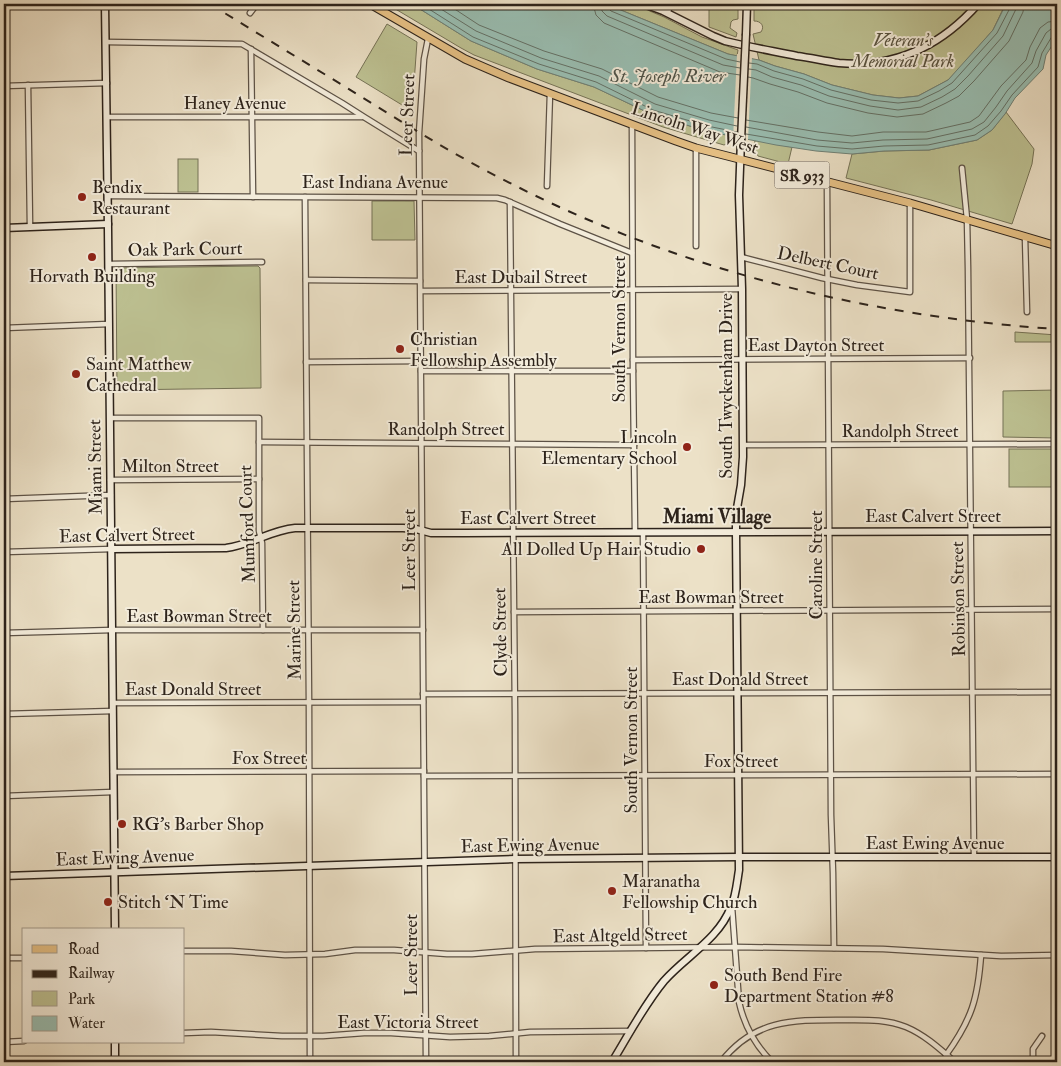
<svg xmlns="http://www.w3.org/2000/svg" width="1061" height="1066" font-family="'IM FELL Double Pica',serif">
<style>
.green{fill:#bdc192;stroke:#757256}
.water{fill:#99beb2;stroke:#6e8076}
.pier{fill:#ece1c7}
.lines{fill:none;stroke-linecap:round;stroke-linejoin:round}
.shore{stroke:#637066;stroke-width:1}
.street-casing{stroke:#5d5246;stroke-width:7}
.secondary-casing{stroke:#2d231b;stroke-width:9}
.primary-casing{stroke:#2d231b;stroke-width:9}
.street{stroke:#f3ecdb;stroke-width:4.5}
.secondary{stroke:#f3ecdb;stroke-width:6}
.primary{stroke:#e6c084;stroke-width:7}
.rail{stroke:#2d231b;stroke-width:2;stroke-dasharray:9 9;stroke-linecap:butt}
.secondary-bridge-casing{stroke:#2d231b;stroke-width:9;stroke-linecap:butt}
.secondary-bridge{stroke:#f3ecdb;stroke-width:6}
.poi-dot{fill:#8f2418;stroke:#f3ecdb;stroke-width:2}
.labels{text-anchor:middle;stroke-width:4;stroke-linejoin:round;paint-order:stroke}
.shield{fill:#f3ecdb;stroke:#685f55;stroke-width:1}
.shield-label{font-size:16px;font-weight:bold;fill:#2d231b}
.park-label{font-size:18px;font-style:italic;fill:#58523f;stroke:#f3ecdb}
.street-label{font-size:18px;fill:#2d231b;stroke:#f3ecdb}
.poi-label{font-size:18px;fill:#2d231b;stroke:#f3ecdb;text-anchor:start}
.water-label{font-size:19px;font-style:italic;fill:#4d5248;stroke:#f3ecdb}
.neighbourhood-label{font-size:19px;font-weight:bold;fill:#2d231b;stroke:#f3ecdb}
</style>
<rect width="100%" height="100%" fill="#ece1c7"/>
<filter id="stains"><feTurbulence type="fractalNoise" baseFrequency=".004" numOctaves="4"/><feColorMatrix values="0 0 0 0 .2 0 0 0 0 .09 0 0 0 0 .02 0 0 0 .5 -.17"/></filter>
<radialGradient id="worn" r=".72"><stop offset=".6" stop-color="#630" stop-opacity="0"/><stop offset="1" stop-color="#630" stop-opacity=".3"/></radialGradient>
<g class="green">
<path d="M387 4H412L471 41 537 69 594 87 651 114 706 131 733 136C732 141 729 143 724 145L663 127 474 55 461 48Z"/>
<polygon points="606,4 633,4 664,17 702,37 738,50 737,56 728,54"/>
<polygon points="709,4 738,4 738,19 733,20 731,22 730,28 737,33 736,37 709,27"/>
<path d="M754 4H1001L1004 7 993 30 960 68 948 80 918 96 899 98 873 95 832 85 804 74 775 66 759 60 753 34 761 32C765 26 761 21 754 21Z"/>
<polygon points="387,24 417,42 412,111 356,77"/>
<polygon points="1006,112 1034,149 1032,164 1012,224 931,200 846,178 852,154 884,151 929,150 977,140 992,130"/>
<polygon points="755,140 792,147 788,164 758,156 754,148"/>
<rect x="178" y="159" width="20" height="33"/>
<polygon points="372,201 414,201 415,240 372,240"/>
<polygon points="258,266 260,268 261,388 117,390 116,268"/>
<polygon points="1015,332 1057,335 1057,342 1015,342"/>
<polygon points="1057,390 1057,438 1003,437 1003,391"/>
<rect x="1009" y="449" width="48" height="38"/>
</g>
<polygon class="water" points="412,4 606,4 728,54 759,60 775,66 804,74 832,85 873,95 899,98 918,96 948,80 993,30 1006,4 1057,4 1057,38 1046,55 1043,69 1015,98 1005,114 992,130 977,140 929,150 884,151 852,154 816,151 776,145 706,131 651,114 594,87 537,69 471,41"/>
<polygon class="pier" points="737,54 752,56 748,140 733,139"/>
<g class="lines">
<g class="shore">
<polyline points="421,4 473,37 539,64 596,82 653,110 707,126 737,132"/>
<polyline points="433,4 476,31 541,58 599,76 655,104 709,120 737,126"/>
<polyline points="447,4 479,25 544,51 602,69 658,97 711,113 738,118"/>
<polyline points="593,4 596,15 604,23 720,72 740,75"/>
<polyline points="601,4 602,11 607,16 723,65 740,68"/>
<polyline points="607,4 608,8 611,11 726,59 740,62"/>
<polyline points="749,63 757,64 774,71 803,79 831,90 871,100 898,103 918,101 939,91 952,83 997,33 1010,8 1010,4"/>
<polyline points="749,69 756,70 772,77 801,85 829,96 870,106 898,110 921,107 942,97 955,89 968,76 1003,36 1016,9 1016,4"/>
<polyline points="748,77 753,78 770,84 798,92 827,103 868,113 897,117 923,114 946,103 959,96 974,81 1009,41 1023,12 1024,4"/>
<polyline points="746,120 818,132 852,136 883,132 926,132 970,122 979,116 1001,86 1026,60 1030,47 1040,28 1048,22 1057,21"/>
<polyline points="746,127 817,140 852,143 883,140 927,139 972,129 984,122 996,107 1007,91 1032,63 1036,51 1046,33 1051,29 1057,28"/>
<polyline points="746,134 817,146 852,149 884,146 928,145 975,135 988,126 1001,111 1012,95 1038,67 1042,53 1051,38 1053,35 1057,35"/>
</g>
<g class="street-casing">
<g id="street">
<polyline points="250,13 257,4"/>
<polyline points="667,13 669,9 670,4"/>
<polyline points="106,42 242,44 342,103 364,117 419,151"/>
<polyline points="251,49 253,197"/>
<polyline points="28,85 30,227"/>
<polyline points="4,86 107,83"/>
<polyline points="107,117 362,117"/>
<polyline points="632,125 633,371 635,532"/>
<polyline points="696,148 696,246"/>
<polyline points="962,168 967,219 968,268 974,857"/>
<polyline points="827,182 831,815 833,873 834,948"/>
<polyline points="547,186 550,93"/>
<polyline points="108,196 497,198 505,200 560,224 632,253"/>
<polyline points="305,197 309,703 310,1062"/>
<polyline points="510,202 515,715 516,1062"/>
<polyline points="1025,237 1027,312"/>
<polyline points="741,257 822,278 857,285 910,292 910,203"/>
<polyline points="109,264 262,262"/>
<polyline points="306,280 420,281"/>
<polyline points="421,291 742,289"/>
<polyline points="4,328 109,324"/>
<polyline points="633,360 970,358"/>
<polyline points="306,362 421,361"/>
<polyline points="421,371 633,371"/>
<polyline points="110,418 259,418 259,531 262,543 263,630"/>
<polyline points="259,442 634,445"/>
<polyline points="743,445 1057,444"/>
<polyline points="110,480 259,479"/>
<polyline points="4,499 111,495"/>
<polyline points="643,532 646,948"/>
<polyline points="4,552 112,549"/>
<polyline points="514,612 1057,609"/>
<polyline points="4,633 112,630 423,630"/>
<polyline points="423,694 1057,692"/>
<polyline points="113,703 423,702"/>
<polyline points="4,714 113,711"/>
<polyline points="113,772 424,771"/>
<polyline points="424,776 1057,774"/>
<polyline points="4,796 113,792"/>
<path d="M732 907 739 1002C744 1025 755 1045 772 1062"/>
<polyline points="184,951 231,951 285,955 325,954 355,950 394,950 447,954 472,954 535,949 735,947 883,949 1001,956 1057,955"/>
<polyline points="4,958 24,958"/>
<polyline points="184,1033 211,1032 282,1036 323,1036 364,1033 391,1033 450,1037 489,1036 530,1032 631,1031"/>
<polyline points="4,1042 24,1041"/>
<path d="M946 1055C972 1019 978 998 981 955"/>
<polyline points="426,1062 419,133 424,59 428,39"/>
<path d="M721 1062C755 1018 795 1020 845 1020 866 1020 886 1019 906 1027 925 1035 940 1049 955 1062"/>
<polyline points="1033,1062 1033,1049 1042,1036"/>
</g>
</g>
<g class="secondary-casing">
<g id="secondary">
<polyline points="105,4 108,229 115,930"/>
<path d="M644 4 663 11 713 36 725 41C749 47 773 51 797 56 811 58 825 61 839 63 895 68 941 46 978 4"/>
<polyline points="746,34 747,4"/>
<polyline points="4,228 108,224"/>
<path d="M112 549 226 548C251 545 271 530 295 528H403L416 529 431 533H464L1057 531"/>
<polyline points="4,876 515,859 739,857 1057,857"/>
<polyline points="115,1042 115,1062"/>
<path d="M612 1062C628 1036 644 1005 664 981 686 956 718 940 731 907 736 896 737 882 739 870L736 532V514L741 485 743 457 742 289 739 195 741 140"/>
</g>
</g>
<g class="primary-casing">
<polyline id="primary" points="370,4 465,59 509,78 676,141 696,148 910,203 1057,246"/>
</g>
<use href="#street" class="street"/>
<use href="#secondary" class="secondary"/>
<use href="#primary" class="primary"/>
<path class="rail" d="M210 4C260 35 310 65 360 96 410 127 459 158 512 184 680 270 869 317 1057 329"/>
<g class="secondary-bridge-casing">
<polyline id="secondary-bridge" points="741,140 746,34"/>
</g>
<use href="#secondary-bridge" class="secondary-bridge"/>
</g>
<g class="poi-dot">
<circle cx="82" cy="197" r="5"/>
<circle cx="92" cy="257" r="5"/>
<circle cx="400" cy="349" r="5"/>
<circle cx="76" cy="374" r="5"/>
<circle cx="687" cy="447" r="5"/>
<circle cx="701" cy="549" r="5"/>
<circle cx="122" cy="824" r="5"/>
<circle cx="612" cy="891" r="5"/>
<circle cx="108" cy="902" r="5"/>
<circle cx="714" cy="985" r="5"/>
</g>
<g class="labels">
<rect class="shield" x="774.5" y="161.5" width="55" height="27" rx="4"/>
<g class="shield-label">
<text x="802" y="181">SR 933</text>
</g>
<g class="park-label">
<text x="903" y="46">Veteran's<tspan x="903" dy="21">Memorial Park</tspan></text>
</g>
<g class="street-label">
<text x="235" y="109">Haney Avenue</text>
<text transform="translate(407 115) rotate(-88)" y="6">Leer Street</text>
<text transform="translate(695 128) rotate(18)" y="6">Lincoln Way West</text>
<text x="375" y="188">East Indiana Avenue</text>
<text transform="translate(185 249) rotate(-1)" y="6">Oak Park Court</text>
<text transform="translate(828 263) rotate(12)" y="6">Delbert Court</text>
<text x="521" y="283">East Dubail Street</text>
<text transform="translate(619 329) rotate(-90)" y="6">South Vernon Street</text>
<text x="816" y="351">East Dayton Street</text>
<text transform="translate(726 386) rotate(-90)" y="6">South Twyckenham Drive</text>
<text x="446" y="435">Randolph Street</text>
<text x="900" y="437">Randolph Street</text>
<text x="170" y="472">Milton Street</text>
<text transform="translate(95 467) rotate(-91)" y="6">Miami Street</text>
<text x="933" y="522">East Calvert Street</text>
<text x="528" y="524">East Calvert Street</text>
<text transform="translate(247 524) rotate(-92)" y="6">Mumford Court</text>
<text transform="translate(127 535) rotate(-1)" y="6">East Calvert Street</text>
<text transform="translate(409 550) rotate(-90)" y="6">Leer Street</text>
<text transform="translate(816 565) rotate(-90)" y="6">Caroline Street</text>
<text x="711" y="603">East Bowman Street</text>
<text transform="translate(958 599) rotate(-91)" y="6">Robinson Street</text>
<text x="199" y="622">East Bowman Street</text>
<text transform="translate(294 630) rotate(-91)" y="6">Marine Street</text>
<text transform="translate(500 632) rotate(-91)" y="6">Clyde Street</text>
<text x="740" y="685">East Donald Street</text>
<text x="193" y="695">East Donald Street</text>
<text transform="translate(631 740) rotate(-90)" y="6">South Vernon Street</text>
<text x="269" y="764">Fox Street</text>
<text x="741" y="767">Fox Street</text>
<text x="935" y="849">East Ewing Avenue</text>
<text transform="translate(530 845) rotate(-1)" y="6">East Ewing Avenue</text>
<text transform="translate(125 857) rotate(-2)" y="6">East Ewing Avenue</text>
<text transform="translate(620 935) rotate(-1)" y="6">East Altgeld Street</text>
<text transform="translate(411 955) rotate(-90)" y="6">Leer Street</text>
<text x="408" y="1028">East Victoria Street</text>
</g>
<g class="poi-label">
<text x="92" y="193">Bendix<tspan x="92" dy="21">Restaurant</tspan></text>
<text x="92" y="282" text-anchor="middle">Horvath Building</text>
<text x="410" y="345">Christian<tspan x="410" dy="21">Fellowship Assembly</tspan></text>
<text x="86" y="370">Saint Matthew<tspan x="86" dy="21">Cathedral</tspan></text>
<text x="677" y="443" text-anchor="end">Lincoln<tspan x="677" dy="21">Elementary School</tspan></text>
<text x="691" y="555" text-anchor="end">All Dolled Up Hair Studio</text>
<text x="132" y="830">RG's Barber Shop</text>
<text x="622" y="887">Maranatha<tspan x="622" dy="21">Fellowship Church</tspan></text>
<text x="118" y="908">Stitch ‘N Time</text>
<text x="724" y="981">South Bend Fire<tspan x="724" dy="21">Department Station #8</tspan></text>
</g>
<g class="water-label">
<text x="668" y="82">St. Joseph River</text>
</g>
<g class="neighbourhood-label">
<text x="717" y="523">Miami Village</text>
</g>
</g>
<rect width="1061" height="1066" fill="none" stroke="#ece1c7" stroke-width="20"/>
<rect x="5" y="5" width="1051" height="1056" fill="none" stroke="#2d231b" stroke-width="2.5"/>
<rect x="10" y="10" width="1041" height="1046" fill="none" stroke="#2d231b"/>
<rect x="22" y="928" width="162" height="115" fill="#f3ecdb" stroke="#a49c8e"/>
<rect x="32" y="945" width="25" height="8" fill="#e6c084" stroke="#a49c8e"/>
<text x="68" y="954" font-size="15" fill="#2d231b">Road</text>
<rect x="32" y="970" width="25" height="8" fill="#2d231b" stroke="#a49c8e"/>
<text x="68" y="978" font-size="15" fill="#2d231b">Railway</text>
<rect x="32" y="991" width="25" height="15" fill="#bdc192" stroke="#a49c8e"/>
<text x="68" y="1004" font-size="15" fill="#2d231b">Park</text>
<rect x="32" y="1016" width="25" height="15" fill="#99beb2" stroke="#a49c8e"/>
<text x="68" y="1028" font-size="15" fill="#2d231b">Water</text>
<rect width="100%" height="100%" filter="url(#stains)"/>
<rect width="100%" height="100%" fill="url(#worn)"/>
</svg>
